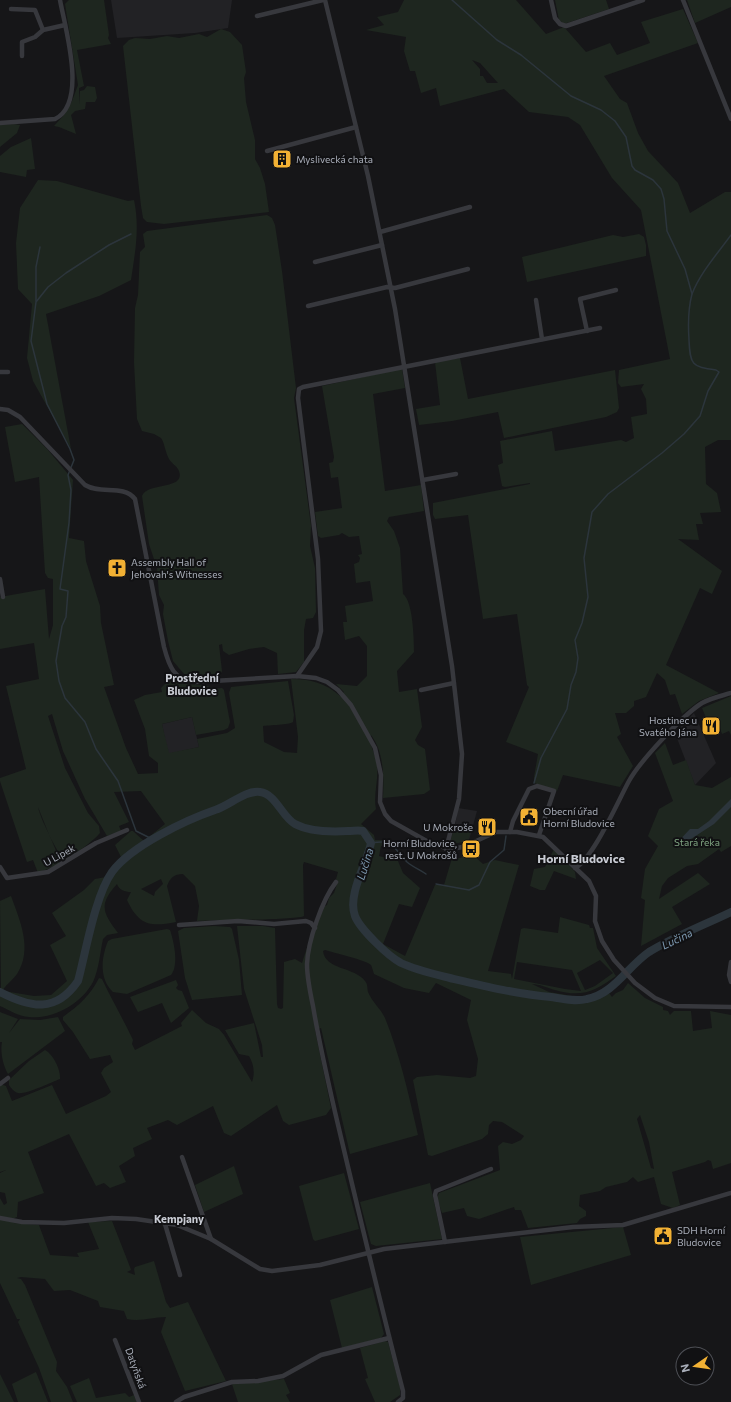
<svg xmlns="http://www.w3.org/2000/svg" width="731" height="1402" font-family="Commissioner,sans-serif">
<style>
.built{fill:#222225}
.green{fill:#1e261f;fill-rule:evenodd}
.water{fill:#2c353c}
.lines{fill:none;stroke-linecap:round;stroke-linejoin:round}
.stream{stroke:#2c353c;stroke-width:1.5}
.river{stroke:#2c353c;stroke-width:8}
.minor{stroke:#37383d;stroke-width:4.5}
.labels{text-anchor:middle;stroke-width:4;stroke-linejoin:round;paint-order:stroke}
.poi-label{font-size:10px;fill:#a8adb8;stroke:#111113;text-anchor:start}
.park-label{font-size:10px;fill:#7fa381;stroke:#111113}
.street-label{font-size:10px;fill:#a8adb8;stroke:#111113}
.neighbourhood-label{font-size:11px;font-weight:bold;fill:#c9ccd4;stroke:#111113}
.water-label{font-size:11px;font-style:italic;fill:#7f9bb3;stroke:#111113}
.quarter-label{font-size:12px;font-weight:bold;fill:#c9ccd4;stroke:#111113}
</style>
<rect width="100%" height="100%" fill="#161618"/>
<g class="built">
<polygon points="111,0 232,0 228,28 195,33 117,38"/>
<polygon points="694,713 716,763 695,785 675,733"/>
<polygon points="192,717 199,747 168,754 162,724"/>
<polygon points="458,808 477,811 469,840 452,844"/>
</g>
<g class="green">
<polygon points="69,0 104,0 109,35 108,38 111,44 77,50 84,86 79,88 79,104 80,91 84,90 87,86 95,87 97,98 95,102 86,102 85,109 75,111 71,115 76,134 59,127 54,126 64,115 72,101 78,85 65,4"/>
<path d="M404 0H516L546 34 564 27 586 52 610 43 617 55 650 43 641 22 683 9 698 43 604 76 620 99 627 103 638 133 648 151 678 183 690 213 725 192H731V440H718L705 447 706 484 717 493 721 512 700 513 703 524H696L699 540 678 539 722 571 712 594 700 588 666 665 719 693 699 701 682 714 675 694 670 695 665 680 657 673 646 697 634 701V706L626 713H615L621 734 617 737 633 766 620 787 563 775 557 791 534 783V777L538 754 506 742 529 687 527 685 517 614 483 619 468 515 435 519 433 515V503L530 484V483L505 487 502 486 498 465 503 463 500 441 552 431 555 451 621 440 626 442 634 438 631 417 647 414 646 399 641 389 644 384 621 387 618 383 619 370 670 359 641 210 612 178 580 125 568 117 529 112 504 89 440 106 436 88 421 93 415 71H410L404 51 406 37 366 30 384 25 377 17 398 12ZM472 60 480 63 498 83H487L483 76H480V69Z"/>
<polygon points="555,0 606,0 609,9 564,24 559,20"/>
<polygon points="687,0 731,0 731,7 695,23"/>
<polygon points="221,29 230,32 242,45 246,72 244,78 246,102 255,140 255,159 260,168 265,184 269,212 164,224 147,222 143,218 141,206 123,46 129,40 135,38 150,39 167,36 179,38 199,34 207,37"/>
<polygon points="14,124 20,125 17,133 0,147 0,125"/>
<polygon points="31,138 35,169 27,170 26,177 0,172 0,156 11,147"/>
<path d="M38 180 57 181 128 201 134 200C140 228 135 253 131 280L99 296 46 314 71 449 33 381 27 358 32 304 18 289 16 243 20 208Z"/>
<path d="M267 215 272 218 275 225 282 271 296 388 294 398 311 526 310 546 315 568 316 612 313 618 306 619 304 630V662L296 672 278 674 277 653 264 647 249 649 229 655 223 651 222 644 219 645 222 671 220 676 201 678 184 674 173 661 168 641 163 614 164 605 159 595 157 568 149 544 142 496C147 482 186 490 179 471 177 466 171 463 169 459 165 452 165 444 161 438L154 434 142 431 137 419 134 362 135 308 138 295 140 252 145 247 143 234 147 231Z"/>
<polygon points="639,234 644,237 646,245 646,256 527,282 522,257 613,235 623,237"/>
<polygon points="460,358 468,399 615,370 619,408 617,412 606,417 504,438 498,412 452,421 419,425 416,409 440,405 435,362"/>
<path d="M400 369H402L405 388 373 394 385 491 421 485 424 511 389 517 387 521 394 531 400 548 403 594C413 601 414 639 414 652L397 671 399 692 417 689 422 727 415 740 418 745 425 749 430 790 424 794 383 798C384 777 384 752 371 735 368 744 376 754 377 765 379 779 373 795 376 809L361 824 374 835 375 840H389L398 844 400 849 389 845 381 846 379 856 398 861 403 873 420 888 412 907 399 904 383 944 405 956 435 885H444L452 858H460L472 854 483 864 495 860 519 865 488 971 511 974 512 979 521 929 524 928 558 933 560 917 589 925 590 928H593L597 948 616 976C595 991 582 998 555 990 548 988 539 984 532 984L549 992 584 998 606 989 612 997 616 993 623 990 628 983 645 998 663 1007V1010L668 1011 670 1015 674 1011H691L693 1031 712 1028 710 1011 731 1015V1163L713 1169 711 1161 708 1160 705 1162 672 1172 680 1205 673 1208 661 1204 654 1177 638 1182 633 1177 627 1182 606 1187 600 1191 580 1195 579 1206 586 1211V1216L580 1219 577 1223 528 1228 521 1210H515L514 1207 479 1219 467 1216 464 1208 442 1213 437 1198 439 1193 500 1170 498 1146 503 1142 512 1144 521 1140 524 1136 502 1122 493 1121 489 1125 488 1134 482 1139 432 1156 428 1155 413 1080 417 1077 437 1075 470 1078 476 1076 478 1059 467 1020 471 1000 436 983 429 993 404 988 374 974C373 971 372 967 371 965 366 960 334 953 325 950L323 951C325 970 355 967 365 981 368 984 367 988 368 992 372 1002 381 1009 385 1018 400 1055 409 1096 418 1135L350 1154 321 1028 315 1030 331 1108 326 1115 289 1125 283 1121 277 1105 231 1136 224 1133 213 1106 177 1125 168 1120 147 1128 152 1139 133 1148 135 1156 119 1166 126 1182 110 1188 104 1183 96 1186 69 1134 28 1152 44 1193 18 1202 17 1217 12 1219 14 1223 39 1225 50 1255 79 1257 77 1253 99 1249 88 1222 112 1221 130 1267 131 1270 127 1272 135 1275 134 1269 135 1267 154 1261 166 1302 170 1308 188 1302 226 1381 185 1391 161 1332 166 1317C152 1317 141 1322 127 1319L124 1311 100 1307 98 1301 70 1290 54 1291 45 1279 21 1277 17 1278 21 1279 25 1285 54 1355 57 1362 56 1371 67 1387 73 1402H51L39 1368 18 1322 20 1319H17L0 1283V1198L4 1205 7 1203 5 1193 0 1192V1173L6 1170 0 1172V1084L6 1086 12 1101 52 1085 66 1114 106 1096 111 1092 101 1073 104 1068 113 1062 110 1055 90 1059 73 1032 63 1020V1017C79 1005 90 996 99 978L102 979C112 1000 123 1019 133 1040L132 1044 135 1050 182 1026 181 1023 192 1010 206 1023 219 1029 224 1035 252 1082C255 1074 254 1064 249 1056L239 1054 225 1030 254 1023 261 1057H263L262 1045 244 989 237 926H263L275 928 277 1004 278 1008 281 1009 283 1008 284 962 295 959 302 963 313 929 325 906 327 905 329 898 334 893 338 881 336 879 338 872 304 862 303 865 304 916C300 920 212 920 197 921L199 906 195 886 183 874C174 874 170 878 167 886L176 922C151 927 139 926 127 900L131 892C125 892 119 890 117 884 98 905 103 913 118 933L107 935 103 939C100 953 99 969 93 982 82 1003 53 1020 29 1017 18 1016 9 1010 0 1006V995L4 991 34 996 51 995 67 981 50 945 66 936 52 913 84 890 95 879 106 877 122 859 115 845 131 831H133L144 841 165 824 141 791 114 792 129 822 119 826 121 831 107 836 85 799 63 751 52 714 48 716 65 768 88 813 99 826 100 833C94 840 71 860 61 857L50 837 38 807C41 822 60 852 59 864L38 873 33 860 27 862 0 781V778L26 769 6 686 39 679 34 643 0 649V597L45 589 49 639 53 625V579L48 578 45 573 39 477 15 482 5 427 22 424 48 450 73 480 69 538 84 541 86 561 100 606 101 623 114 685 104 687 126 748 138 774 158 773V763L149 756 145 729 134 700 145 695 162 692 161 688 170 679C181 685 191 684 202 685 211 686 210 689 222 688L224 690 230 722 228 728 224 730 196 735 192 717 162 724 169 753 199 747 197 739 227 733 235 728 229 693 231 687 288 681 294 715 293 722C289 725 269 725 263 726L264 742 284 752 297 753 298 737 291 679C311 679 325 683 340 696L344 692 336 684 357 686 367 676V646L359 636 345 640 343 622H347L345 606 373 601 370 581 356 583 354 564 359 562 360 558 358 555 362 554 359 536 349 537 342 533 339 535 321 538 318 536 315 512 342 508 338 477 331 478 329 463 333 462 334 457 322 386ZM161 879 163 884 155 892 154 896 141 889ZM600 960 613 973 595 986 585 990 577 973ZM517 962 572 970 581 991 565 989 514 979ZM640 1115 649 1142 654 1169 651 1168 637 1119Z"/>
<polygon points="731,696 731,735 729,731 722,734 716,717 707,720 702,708"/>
<polygon points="665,743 673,765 686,760 695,785 712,788 731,777 731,846 721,852 719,849 698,864 687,866 668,878 662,886 659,899 698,873 710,884 672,907 682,924 641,946 645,900 641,898 645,869 658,846 648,836 659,809 673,801 655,753"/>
<polygon points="455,825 472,828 468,841 452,844 450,842"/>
<polygon points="554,849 575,872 576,879 554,871 545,890 540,890 530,886 534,869 545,867"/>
<path d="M11 896C20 921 33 949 17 974 12 981 5 985 1 993L0 901Z"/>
<polygon points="214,926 230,927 232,929 239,960 242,995 192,1000 185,978 178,931 184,928"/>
<path d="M167 929 170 930C174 942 179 965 171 975L127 994 113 992C99 979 101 958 108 941L112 939Z"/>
<polygon points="176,980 178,985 176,988 178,990 182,991 189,1008 171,1023 162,1003 138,1012 130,997"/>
<path d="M0 1012 18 1019 9 1033 20 1019 40 1020 58 1017 65 1031 8 1074C3 1065 0 1052 2 1042H0Z"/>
<path d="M45 1050C53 1054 61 1070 60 1079 52 1082 25 1095 18 1093 14 1092 11 1088 9 1085V1080L29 1061Z"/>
<polygon points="234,1166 243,1194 204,1212 195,1185"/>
<polygon points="344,1173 359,1229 315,1241 313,1239 299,1186"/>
<polygon points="430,1183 442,1239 376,1246 371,1244 360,1202"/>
<polygon points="623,1227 631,1255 531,1285 520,1237"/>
<polygon points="372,1287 384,1334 381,1338 342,1348 330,1300"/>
<polygon points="385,1341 388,1342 400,1387 400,1395 390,1402 375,1402 365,1379 368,1378 360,1348"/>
<polygon points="36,1372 48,1402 18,1402 12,1384"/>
<polygon points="0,1374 14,1402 0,1402"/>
<polygon points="89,1378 96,1398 125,1393 129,1397 134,1395 137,1402 77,1402 70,1386"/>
<polygon points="284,1379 290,1393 286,1395 290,1402 238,1402 232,1384"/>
</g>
<polygon class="water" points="731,799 731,807 714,824 677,848 675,845 690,829 698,829 709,821"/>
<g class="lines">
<g class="stream">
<polyline points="452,0 497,40 521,55 571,96 601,110 615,121 626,137 632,166 635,170 653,180 661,189 664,199 667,231 685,269 692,294"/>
<polyline points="131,234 109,245 66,273 48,287 36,302 31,341 47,404 70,449 74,460 68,475 71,490 69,523 60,589 68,591 66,617 62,626 56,661 59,681 65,698 85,722 96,749 118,781 136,831 154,840"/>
<polyline points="36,301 36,267 40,247"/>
<path d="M534 783 541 758 567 709 571 685 576 672 578 658 575 640 582 623 588 597 584 558 592 512 608 494 662 453 684 434 700 416 708 391 719 372 716 370C692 367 690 365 689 340 688 325 688 309 692 294 700 273 718 253 731 235"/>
<path d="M371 843C397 839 391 847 407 862 413 867 420 870 426 874"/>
<polyline points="436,884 469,890 479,885 490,862 504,850 506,836"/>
</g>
<path class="river" d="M0 992C31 1008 56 1013 78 981 86 951 95 896 112 872 131 846 186 820 215 810 229 806 245 790 260 792 276 794 282 817 295 824 310 832 331 832 348 831 354 831 358 830 363 831L371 843C367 863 347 895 355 916 360 929 388 956 401 963 416 970 434 974 450 978 484 986 517 994 551 997 563 999 576 1002 587 999 614 994 628 966 649 952 675 936 704 925 731 912"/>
<g class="minor">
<polyline points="325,0 368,176 395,309 452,666 462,754 459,799 446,849"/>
<polyline points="551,0 555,18 560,24 566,26 643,0"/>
<polyline points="683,0 731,119"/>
<polyline points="11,9 35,10 43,30 65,25"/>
<polyline points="257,16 323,0"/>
<polyline points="22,56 22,42 35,37 43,30"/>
<path d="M0 123 55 119C88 103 65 28 60 0"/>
<polyline points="267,151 356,127"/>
<polyline points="380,232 470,207"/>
<polyline points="315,262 382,245"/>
<polyline points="536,300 542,339"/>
<polyline points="308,306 387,287 395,288 468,269"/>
<polyline points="587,331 580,299 616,290"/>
<polyline points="0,372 8,372"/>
<path d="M0 409 8 410 20 417 85 485C101 495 123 484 135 499L164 647C169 666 174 681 196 682L297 676 316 678 327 682 338 690 351 705 375 748 381 775 380 802 385 814 391 821 432 844 450 849 463 847 496 832H517L543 837 589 881 596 896 595 921 602 941 614 960 635 983 655 998 674 1006 731 1007"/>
<polyline points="423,480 456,474"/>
<polyline points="0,579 3,597"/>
<polyline points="297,676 317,647 321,631 318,559 298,398 299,389 303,387 600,328"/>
<polyline points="421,690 454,683"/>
<polyline points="510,832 513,821 529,789 537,786 554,791 539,835"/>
<polyline points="0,867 7,878 48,872 96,843 127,830"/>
<path d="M575 868C593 859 618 801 629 781 640 761 683 715 702 703 711 698 721 696 731 693"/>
<path d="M336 882C322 900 308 941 307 964 307 978 310 992 313 1006 319 1042 327 1077 335 1112 357 1205 379 1299 403 1391V1398L398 1402"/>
<polyline points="179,925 238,921 274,924 306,921 311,923 315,928"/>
<polyline points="731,962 729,975 731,982"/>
<polyline points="0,1084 8,1078"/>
<polyline points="182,1157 211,1239"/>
<polyline points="0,1218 22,1222 64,1223 112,1218 136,1219 177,1225 211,1239 260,1269 272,1271 320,1265 384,1249 573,1227 623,1225 731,1193"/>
<polyline points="165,1224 180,1275"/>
<polyline points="445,1242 435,1195 436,1191 491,1169"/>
<polyline points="115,1340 139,1402"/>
<polyline points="176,1402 184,1397 232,1382 258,1381 283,1376 321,1355 389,1338"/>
</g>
</g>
<defs>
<g id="building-square" transform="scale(1)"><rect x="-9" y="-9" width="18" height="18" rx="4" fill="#f2b134" stroke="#111113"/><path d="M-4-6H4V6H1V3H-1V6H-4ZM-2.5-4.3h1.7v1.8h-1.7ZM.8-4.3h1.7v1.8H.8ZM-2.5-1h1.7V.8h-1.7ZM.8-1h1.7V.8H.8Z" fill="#111"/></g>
<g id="church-square" transform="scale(1)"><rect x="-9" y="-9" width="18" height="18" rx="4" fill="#f2b134" stroke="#111113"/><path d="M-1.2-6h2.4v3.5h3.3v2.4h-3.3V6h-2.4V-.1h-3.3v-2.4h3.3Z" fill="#111"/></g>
<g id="restaurant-square" transform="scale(1)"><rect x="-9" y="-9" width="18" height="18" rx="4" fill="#f2b134" stroke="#111113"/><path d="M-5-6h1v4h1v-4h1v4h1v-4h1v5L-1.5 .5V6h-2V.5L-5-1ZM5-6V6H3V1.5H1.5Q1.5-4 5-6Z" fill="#111"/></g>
<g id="civic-square" transform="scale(1)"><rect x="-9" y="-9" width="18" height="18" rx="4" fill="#f2b134" stroke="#111113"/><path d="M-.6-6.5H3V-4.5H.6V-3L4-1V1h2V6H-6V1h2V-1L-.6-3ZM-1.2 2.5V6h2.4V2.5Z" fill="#111"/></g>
<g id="bus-square" transform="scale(1)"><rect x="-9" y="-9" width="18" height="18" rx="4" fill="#f2b134" stroke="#111113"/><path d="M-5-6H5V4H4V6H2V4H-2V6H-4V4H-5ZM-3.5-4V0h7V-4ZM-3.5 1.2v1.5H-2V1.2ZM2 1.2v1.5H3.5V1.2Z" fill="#111"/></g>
</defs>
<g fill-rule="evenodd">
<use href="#building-square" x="282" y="159"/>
<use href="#church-square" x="117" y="568"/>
<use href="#restaurant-square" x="711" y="726"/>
<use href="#civic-square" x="529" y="817"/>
<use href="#restaurant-square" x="487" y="827"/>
<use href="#bus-square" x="471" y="849"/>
<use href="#civic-square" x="663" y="1236"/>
</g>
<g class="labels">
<g class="poi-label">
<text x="296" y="163">Myslivecká chata</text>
<text x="131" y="566">Assembly Hall of<tspan x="131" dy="12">Jehovah's Witnesses</tspan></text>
<text x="697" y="724" text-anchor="end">Hostinec u<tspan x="697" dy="12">Svatého Jána</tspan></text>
<text x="543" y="815">Obecní úřad<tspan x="543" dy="12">Horní Bludovice</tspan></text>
<text x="473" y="831" text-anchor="end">U Mokroše</text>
<text x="457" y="847" text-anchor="end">Horní Bludovice,<tspan x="457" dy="12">rest. U Mokrošů</tspan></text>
<text x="677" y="1234">SDH Horní<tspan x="677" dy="12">Bludovice</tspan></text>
</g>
<g class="park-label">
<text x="697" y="846">Stará řeka</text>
</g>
<g class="street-label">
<text transform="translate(59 855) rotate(-29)" y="4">U Lipek</text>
<text transform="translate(136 1368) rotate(70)" y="4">Datyňská</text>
</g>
<g class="neighbourhood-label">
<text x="192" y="682">Prostřední<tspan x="192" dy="13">Bludovice</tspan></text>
<text x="179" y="1223">Kempjany</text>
</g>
<g class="water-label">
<text transform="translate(365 864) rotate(-73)" y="4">Lučina</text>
<text transform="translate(677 939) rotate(-26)" y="4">Lučina</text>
</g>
<g class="quarter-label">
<text x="581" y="863">Horní Bludovice</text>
</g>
</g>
<g transform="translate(695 1366) rotate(257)"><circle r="19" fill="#111113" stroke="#4d4f55"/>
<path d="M0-3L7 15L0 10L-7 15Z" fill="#f2b134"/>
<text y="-6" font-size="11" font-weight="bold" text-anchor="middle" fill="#a8adb8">N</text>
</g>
</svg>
